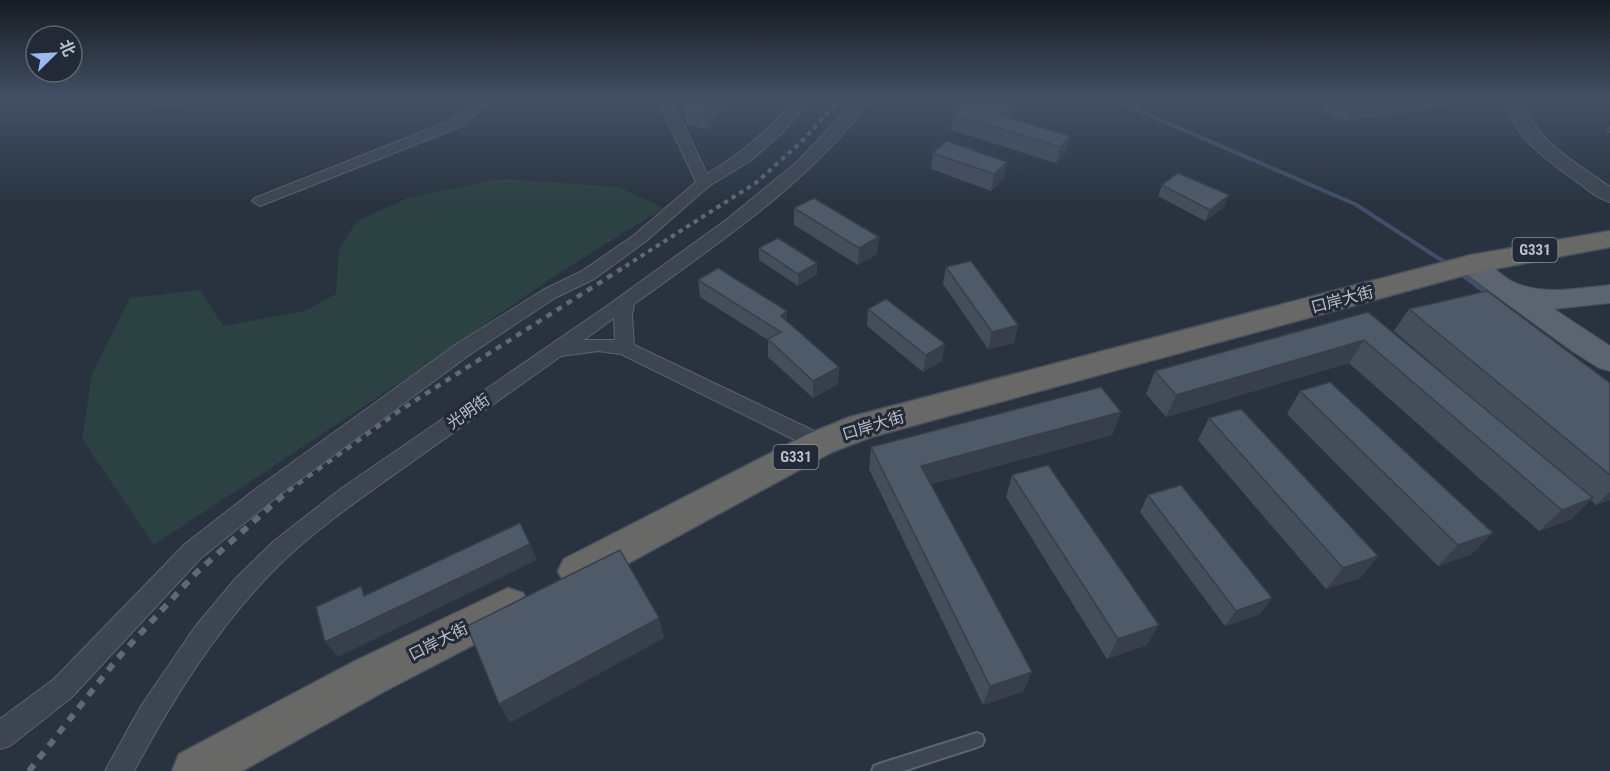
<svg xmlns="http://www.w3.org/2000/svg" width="1610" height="771" font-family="'Roboto Condensed','Noto Sans SC',sans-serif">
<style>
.green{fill:#2c4142}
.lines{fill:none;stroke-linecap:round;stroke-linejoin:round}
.stream-far1{stroke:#405068;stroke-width:4}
.stream{stroke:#405068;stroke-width:5}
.service-casing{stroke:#5b636e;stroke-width:4}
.minor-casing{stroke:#5b636e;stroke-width:2}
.tertiary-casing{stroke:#5b636e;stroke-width:2}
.primary-casing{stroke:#474e5a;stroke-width:2}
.trunk-casing{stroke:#47505b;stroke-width:3}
.service{fill:#3d4550;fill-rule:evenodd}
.minor{fill:#3d4550;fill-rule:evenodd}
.tertiary{fill:#3d4550;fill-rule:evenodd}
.primary{fill:#5b6470;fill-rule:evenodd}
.trunk{fill:#686866;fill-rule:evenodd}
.rail-far2{stroke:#5f6977;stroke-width:4;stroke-dasharray:4.5 4.5;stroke-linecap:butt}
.rail-far1{stroke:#5f6977;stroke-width:4.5;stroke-dasharray:6 6;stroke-linecap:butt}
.rail{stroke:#5f6977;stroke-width:6;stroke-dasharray:8 8;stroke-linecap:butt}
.wall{fill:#444d5a}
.shaded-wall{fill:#373f4a}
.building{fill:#4f5a69;stroke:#373f4a;stroke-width:1.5}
.labels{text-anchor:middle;stroke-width:6;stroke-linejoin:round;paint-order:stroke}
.shield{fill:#212a36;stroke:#8c939e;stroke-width:1.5}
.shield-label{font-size:15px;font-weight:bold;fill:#bac0ca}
.street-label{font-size:16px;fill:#bac0ca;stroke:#212a36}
</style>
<rect width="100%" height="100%" fill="#293340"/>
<polygon class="green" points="499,179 619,187 664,208 554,276 425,366 154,545 82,439 92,374 130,298 200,290 223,326 305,311 336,294 339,249 357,221 407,198"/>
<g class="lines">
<polyline class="stream-far1" points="1110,98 1355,204 1449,265"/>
<polyline class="stream" points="1459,272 1490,295"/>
<g class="service-casing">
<polygon id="service" points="977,733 982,735 984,740 982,745 977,747 903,771 872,771 874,766 879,764"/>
</g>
<g class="minor-casing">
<g id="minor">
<path d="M142 98H197C187 107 151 108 142 98Z"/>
<polygon points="478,98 493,98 462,126 265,204 260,206 252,201 255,198 452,120"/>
<path d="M657 98H671L707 174C743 153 770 129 797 98H811L781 134 750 161 709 186 645 242 594 279 555 298 472 353 273 500 201 558 72 697 10 746 0 749V719L54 679 185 544 257 488 458 343 543 290 582 271 633 236 696 182Z"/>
<path d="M858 98H872C811 182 717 244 634 304L632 315 634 345 827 437 830 443 827 449 820 451 813 449 621 354 598 351 561 356C508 394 455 431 402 469 358 500 312 532 274 570 216 629 173 699 134 771H105L141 706 195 627 236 578 274 541 342 488 607 306 726 220 797 162ZM614 318 615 340H583L585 339Z"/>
</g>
</g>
<g class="tertiary-casing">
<path id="tertiary" d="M1504 98H1522C1532 140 1577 163 1610 187V202C1598 199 1588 190 1579 183 1548 161 1512 137 1504 98Z"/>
</g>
<g class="primary-casing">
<path id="primary" d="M1471 256C1490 260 1501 278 1518 284 1547 295 1580 288 1610 285V303L1554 309 1610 346V371L1599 368 1572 351 1461 270 1457 264 1461 258Z"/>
</g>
<g class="trunk-casing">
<g id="trunk">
<polygon points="1610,231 1610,247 1473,273 871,437 832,452 592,583 578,588 564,583 558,571 564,559 808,434 850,417 1471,255"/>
<polygon points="508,588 523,593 529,606 523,619 385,691 242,771 172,771 179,754 355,661"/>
</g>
</g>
<use href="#service" class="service"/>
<use href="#minor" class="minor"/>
<use href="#tertiary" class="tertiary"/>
<use href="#primary" class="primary"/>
<use href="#trunk" class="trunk"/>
<polyline class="rail-far2" points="618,271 757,182 801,142 841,98"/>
<polyline class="rail-far1" points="288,491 402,409 621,269"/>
<polyline class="rail" points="29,771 117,659 196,573 290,489"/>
</g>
<g class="wall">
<polygon points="694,98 734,98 707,129 686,125 684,109"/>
<polygon points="946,98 1016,98 1015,114 1011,118 1070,136 1066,152 1056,163 951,130 954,114 950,113 951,100"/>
<polygon points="1323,98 1456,98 1451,106 1345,121 1326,114"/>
<polygon points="1610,125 1610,134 1606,131"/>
<polygon points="933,153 1007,162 1004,178 991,191 931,169"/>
<polygon points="1162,185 1224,207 1205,221 1158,196"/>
<polygon points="794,208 879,237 877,254 858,265 794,225"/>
<polygon points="759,248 817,263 817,274 798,286 759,260"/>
<polygon points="946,267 1018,325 1014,343 988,349 943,284"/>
<polygon points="698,280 787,321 839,367 838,384 813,398 768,357 768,340 700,297"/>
<polygon points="868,309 942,361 923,372 867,326"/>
<polygon points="1409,309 1610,383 1610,500 1596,505 1591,500 1570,520 1539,531 1349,363 1166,417 1146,394 1155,371 1368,312 1462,389 1394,331"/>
<polygon points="1300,391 1472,554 1438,566 1287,414"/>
<polygon points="1121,412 1112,435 931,484 1024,691 983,705 869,469 871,447"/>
<polygon points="1209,418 1378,556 1360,578 1326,589 1198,440"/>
<polygon points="1012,475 1147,645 1107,659 1006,497"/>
<polygon points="1148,495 1260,614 1225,626 1140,512"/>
</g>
<g class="shaded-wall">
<polygon points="719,98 734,98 707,129 705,113"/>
<polygon points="1018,98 1015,114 1000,128 1000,115"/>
<polygon points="1373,98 1456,98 1451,106 1345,121 1355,100"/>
<polygon points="1070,136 1066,152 1056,163 1060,147"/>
<polygon points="1007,162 1004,178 991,191 994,174"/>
<polygon points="1229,195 1224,207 1205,221 1210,210"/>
<polygon points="879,237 877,254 858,265 859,248"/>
<polygon points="817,263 817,274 798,286 798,274"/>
<polygon points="787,311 787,329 781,316"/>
<polygon points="1018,325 1014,343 988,349 992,332"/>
<polygon points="1364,340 1349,363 1166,417 1176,395"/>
<polygon points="945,344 942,361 923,372 926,355"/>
<polygon points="839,367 838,384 813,398 813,381"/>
<polygon points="1121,412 1112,435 917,488 921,466"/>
<polygon points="1610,492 1610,500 1596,505"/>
<polygon points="1593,498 1570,520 1539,531 1562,510"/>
<polygon points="1493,533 1472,554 1438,566 1458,545"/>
<polygon points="530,544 537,560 338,657 325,642"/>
<polygon points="1378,556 1360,578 1326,589 1343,568"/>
<polygon points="1272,598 1260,614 1225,626 1236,611"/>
<polygon points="659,618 664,638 510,723 499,704"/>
<polygon points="1159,625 1147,645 1107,659 1118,639"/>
<polygon points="1032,672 1024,691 983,705 990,686"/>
</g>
<g class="building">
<polygon points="694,98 719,98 705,113 684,109"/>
<polygon points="953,98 1018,98 1000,115 1070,136 1060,147 954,114 966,102"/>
<polygon points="1348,98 1373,98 1355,100"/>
<polygon points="947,141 1007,162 994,174 933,153"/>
<polygon points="1178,173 1229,195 1210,210 1162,185"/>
<polygon points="814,198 879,237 859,248 794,208"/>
<polygon points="778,238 817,263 798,274 759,248"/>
<polygon points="971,261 1018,325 992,332 946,267"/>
<polygon points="718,268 787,311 781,316 839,367 813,381 768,339 781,332 698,280"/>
<polygon points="1487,291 1610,383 1610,475 1409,309"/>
<polygon points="886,299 945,344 926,355 868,309"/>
<polygon points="1368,312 1593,498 1562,510 1364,340 1176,395 1155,371"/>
<polygon points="1330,382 1493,533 1458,545 1300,391"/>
<polygon points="1101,387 1121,412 921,466 1032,672 990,686 871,447"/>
<polygon points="1241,409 1378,556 1343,568 1209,418"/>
<polygon points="1048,465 1159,625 1118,639 1012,475"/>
<polygon points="1181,485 1272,598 1236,611 1148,495"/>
<polygon points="520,523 530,544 325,642 316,607 361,586 364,596"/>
<polygon points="620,550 659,618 499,704 467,626"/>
</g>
<linearGradient id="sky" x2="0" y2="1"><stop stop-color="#171c23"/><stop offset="0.48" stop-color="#435064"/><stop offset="1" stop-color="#435064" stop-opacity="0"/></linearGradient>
<rect width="1610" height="206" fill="url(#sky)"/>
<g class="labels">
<g class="shield">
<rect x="1512.5" y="238" width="45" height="24" rx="4.5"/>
<rect x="773.5" y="445" width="45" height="24" rx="4.5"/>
</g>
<g class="shield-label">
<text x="1535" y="255">G331</text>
<text x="796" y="462">G331</text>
</g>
<g class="street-label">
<text transform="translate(1342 299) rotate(-15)" y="6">口岸大街</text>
<text transform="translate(468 411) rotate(-35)" y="6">光明街</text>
<text transform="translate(873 425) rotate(-17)" y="6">口岸大街</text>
<text transform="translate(438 641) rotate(-27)" y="6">口岸大街</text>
</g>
</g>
<g transform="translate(54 54) rotate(66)"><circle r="28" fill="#212a36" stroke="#5e6671" stroke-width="1.5"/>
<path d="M0-4.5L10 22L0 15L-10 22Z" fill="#99baf0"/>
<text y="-9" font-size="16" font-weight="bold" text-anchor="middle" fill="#bac0ca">北</text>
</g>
</svg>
